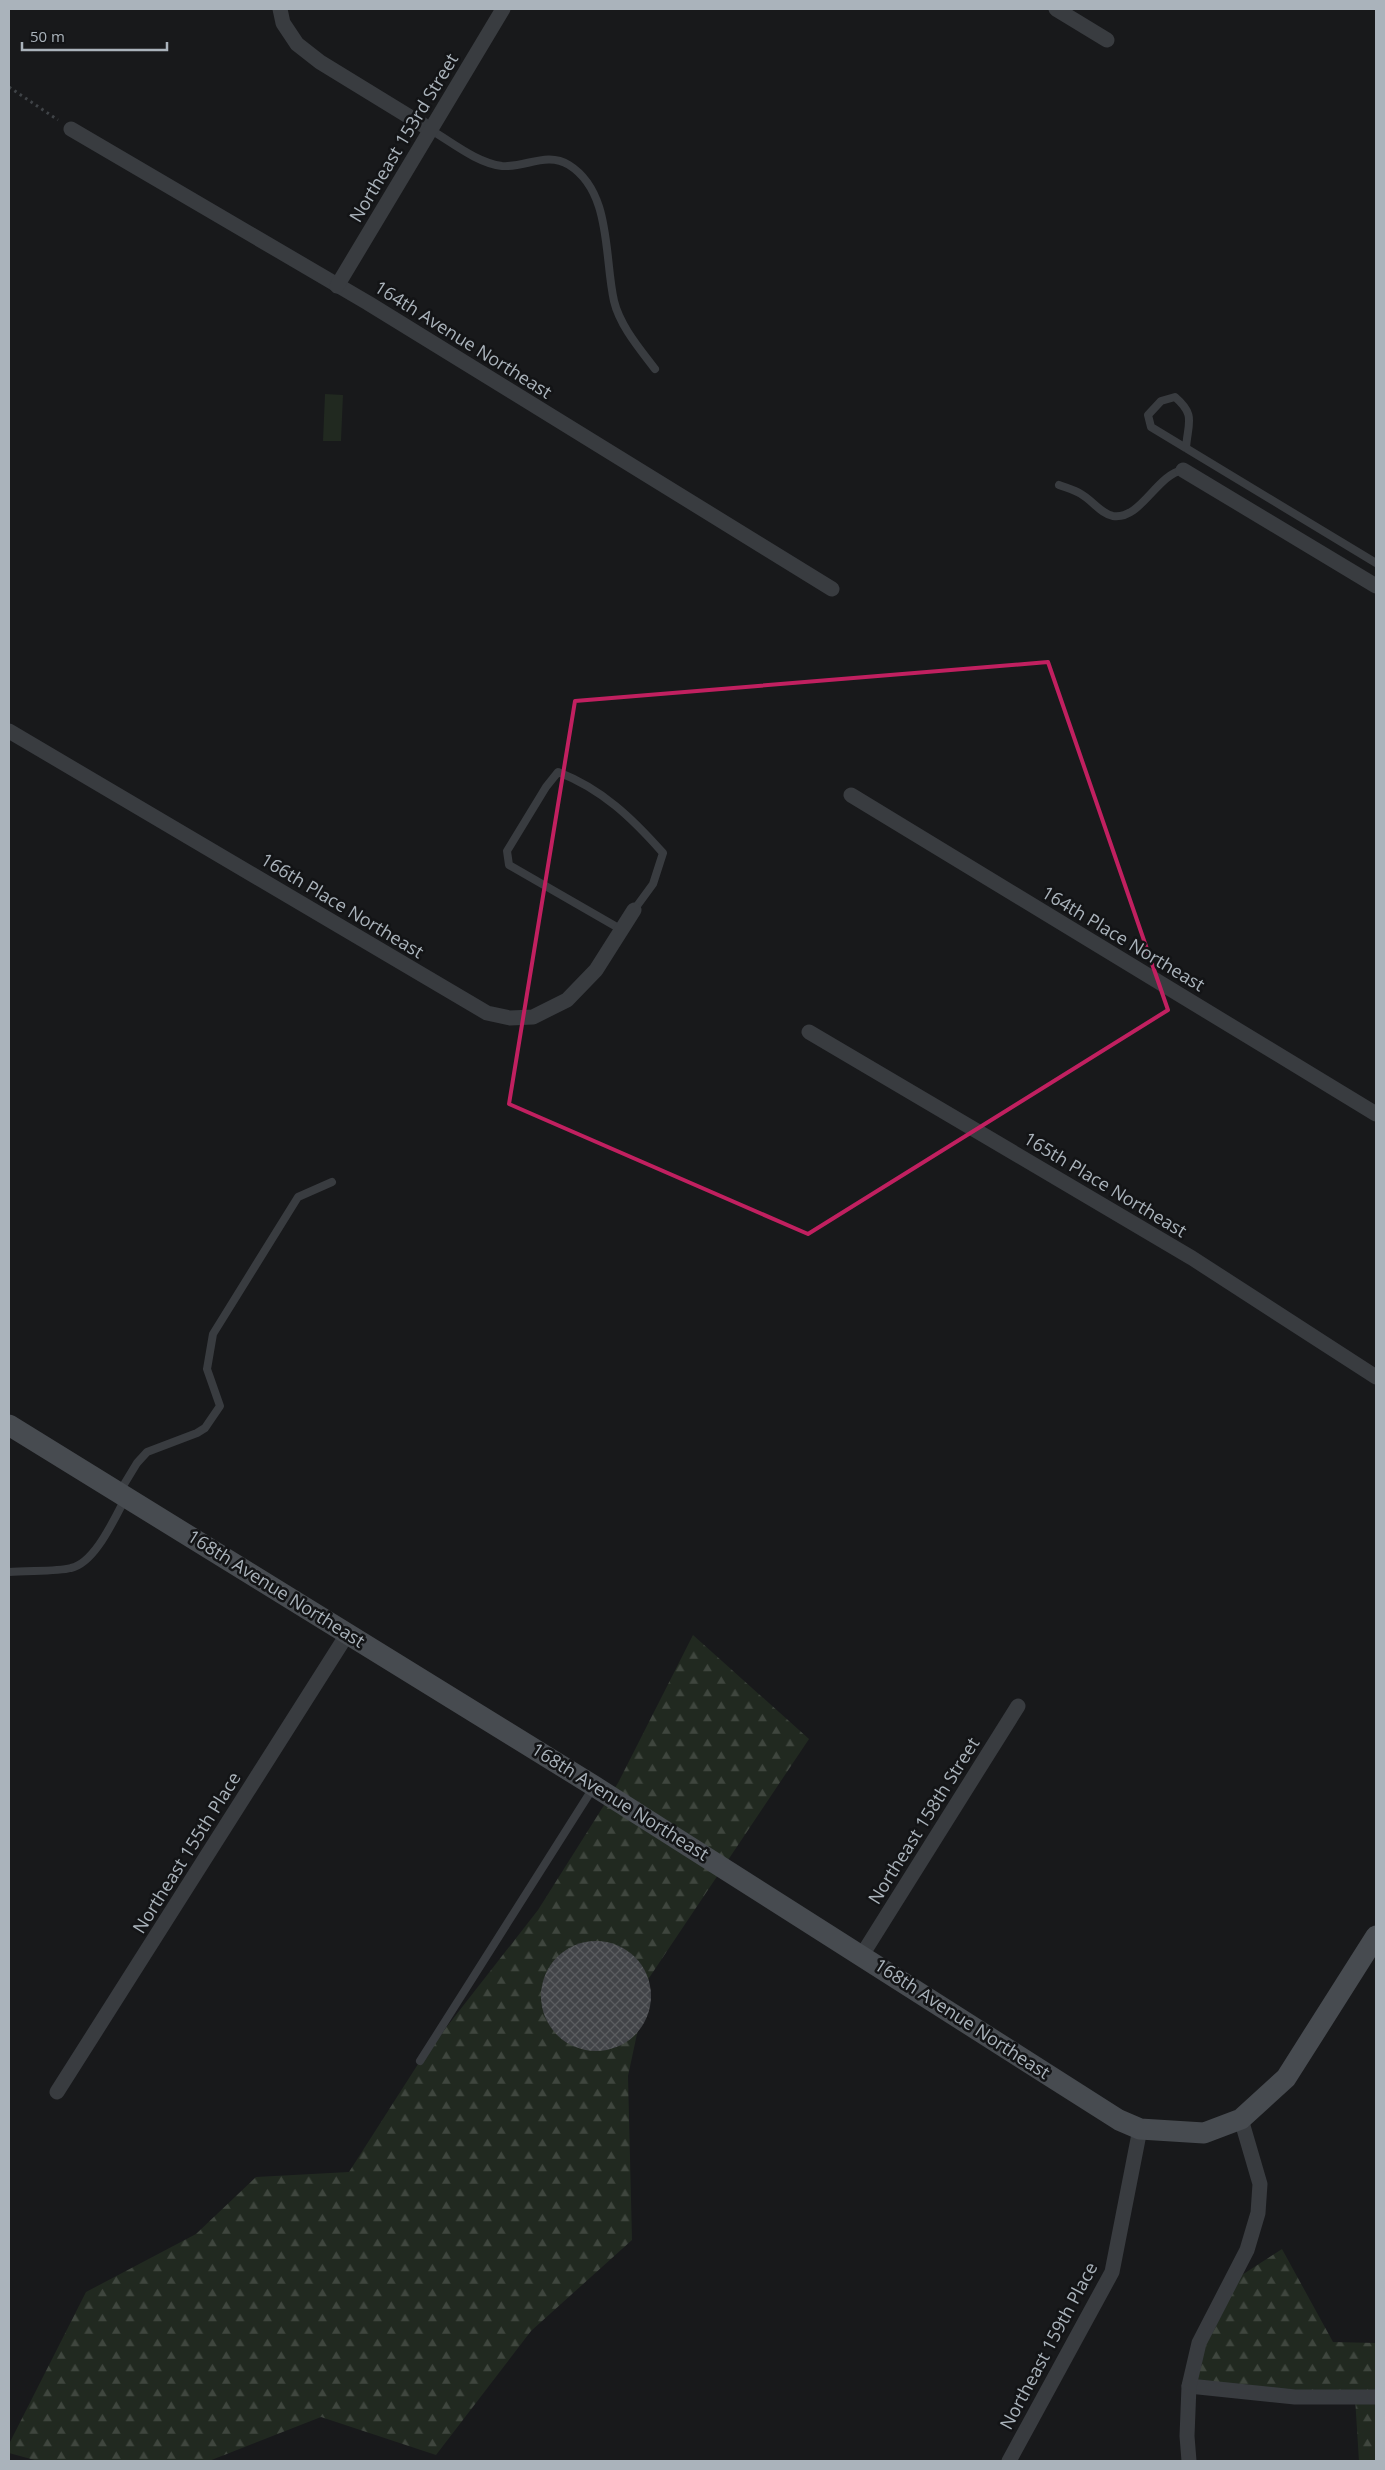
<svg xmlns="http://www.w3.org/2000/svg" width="1385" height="2470" font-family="'Open Sans',sans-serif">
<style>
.forest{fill:url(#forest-firs)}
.pitch{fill:#212920}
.building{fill:url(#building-cross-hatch)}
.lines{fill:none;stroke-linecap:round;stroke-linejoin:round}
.path{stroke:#3f4347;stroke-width:3;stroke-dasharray:2.5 4;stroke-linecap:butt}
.lane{stroke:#393c40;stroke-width:8}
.street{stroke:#393c40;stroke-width:15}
.secondary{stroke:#474b50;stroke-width:21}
.marked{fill:none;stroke:#c12060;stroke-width:4;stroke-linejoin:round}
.labels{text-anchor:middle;stroke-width:5;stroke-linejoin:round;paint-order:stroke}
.street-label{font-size:18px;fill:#aab3bb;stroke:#131416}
</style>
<defs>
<pattern id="forest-firs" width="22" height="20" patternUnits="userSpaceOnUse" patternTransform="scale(1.25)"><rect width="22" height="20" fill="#212920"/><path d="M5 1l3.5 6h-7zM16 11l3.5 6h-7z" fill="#3f463e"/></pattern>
<pattern id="building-cross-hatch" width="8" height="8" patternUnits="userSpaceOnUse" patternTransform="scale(1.25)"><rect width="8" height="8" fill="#424448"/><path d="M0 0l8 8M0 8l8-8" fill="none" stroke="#5b5d60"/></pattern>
</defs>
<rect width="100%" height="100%" fill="#18191b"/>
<g class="forest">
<polygon points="693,1635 809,1739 649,1978 628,2076 632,2240 531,2331 436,2455 321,2417 209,2461 38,2461 9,2453 9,2444 86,2292 196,2234 256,2177 349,2172 420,2061 538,1910 618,1783"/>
<polygon points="1282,2249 1333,2342 1376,2343 1376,2461 1359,2461 1355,2397 1189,2386 1231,2282"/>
</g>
<polygon class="pitch" points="325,394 343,395 341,441 323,441"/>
<circle class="building" cx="596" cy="1996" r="55"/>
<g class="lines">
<polyline class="path" points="9,87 58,120"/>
<g class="lane">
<path d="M431 130C453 143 477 163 502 166 525 168 547 151 569 165 612 192 604 257 614 301 620 326 640 349 655 369"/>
<path d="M1186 448C1188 422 1196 415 1175 397L1161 401 1148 415 1151 427 1376 563"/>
<path d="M1059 485C1067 488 1075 490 1081 494 1092 500 1101 514 1113 516 1141 520 1156 475 1183 470"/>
<path d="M622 930 509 865 507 851 546 787 558 772C602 789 632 818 663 853L653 884 634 910"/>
<polyline points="120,1491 137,1463 147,1452 197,1433 205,1428 220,1406 207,1369 213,1334 298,1197 332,1182"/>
<path d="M9 1572C26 1570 56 1572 71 1568 95 1563 114 1519 125 1499"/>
<polyline points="420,2061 593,1788"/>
</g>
<g class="street">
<polyline points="280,9 283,23 297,44 320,62 431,130"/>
<polyline points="1056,9 1107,40"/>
<polyline points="71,129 368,303 832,589"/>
<polyline points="337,286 503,9"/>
<polyline points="1183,470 1376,586"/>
<polyline points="9,731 487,1013 510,1018 533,1017 567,1000 596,970 634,910"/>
<polyline points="851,795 1376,1114"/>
<polyline points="809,1032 1192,1258 1376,1377"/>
<polyline points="862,1955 1018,1706"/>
<polyline points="57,2092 348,1633"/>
<polyline points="1189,2386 1295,2397 1376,2397"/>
<polyline points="1009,2461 1112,2272 1140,2129"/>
<polyline points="1189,2461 1187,2436 1189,2386 1199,2343 1247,2250 1258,2213 1260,2184 1241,2119"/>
</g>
<polyline class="secondary" points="9,1425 594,1786 1119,2120 1140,2129 1204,2133 1241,2119 1286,2078 1376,1936"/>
</g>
<path class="marked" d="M1048 662 1168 1010 808 1234 509 1104 575 701Z"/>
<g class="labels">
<g class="street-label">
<text transform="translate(404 138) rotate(-59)" y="6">Northeast 153rd Street</text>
<text transform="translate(463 340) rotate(32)" y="6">164th Avenue Northeast</text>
<text transform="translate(342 906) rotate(31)" y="6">166th Place Northeast</text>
<text transform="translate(1123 939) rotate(31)" y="6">164th Place Northeast</text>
<text transform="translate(1105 1185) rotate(31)" y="6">165th Place Northeast</text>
<text transform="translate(276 1589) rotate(32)" y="6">168th Avenue Northeast</text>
<text transform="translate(620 1802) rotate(32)" y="6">168th Avenue Northeast</text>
<text transform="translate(924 1821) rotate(-58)" y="6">Northeast 158th Street</text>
<text transform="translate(187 1853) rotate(-58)" y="6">Northeast 155th Place</text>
<text transform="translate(962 2019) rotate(33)" y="6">168th Avenue Northeast</text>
<text transform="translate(1049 2346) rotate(-62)" y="6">Northeast 159th Place</text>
</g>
</g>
<rect width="1385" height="2470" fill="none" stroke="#aab3bb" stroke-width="20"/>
<path d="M22 42v8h145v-8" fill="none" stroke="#aab3bb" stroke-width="2.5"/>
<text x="30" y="42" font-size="15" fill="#aab3bb" stroke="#131416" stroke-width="4" paint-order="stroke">50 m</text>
</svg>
